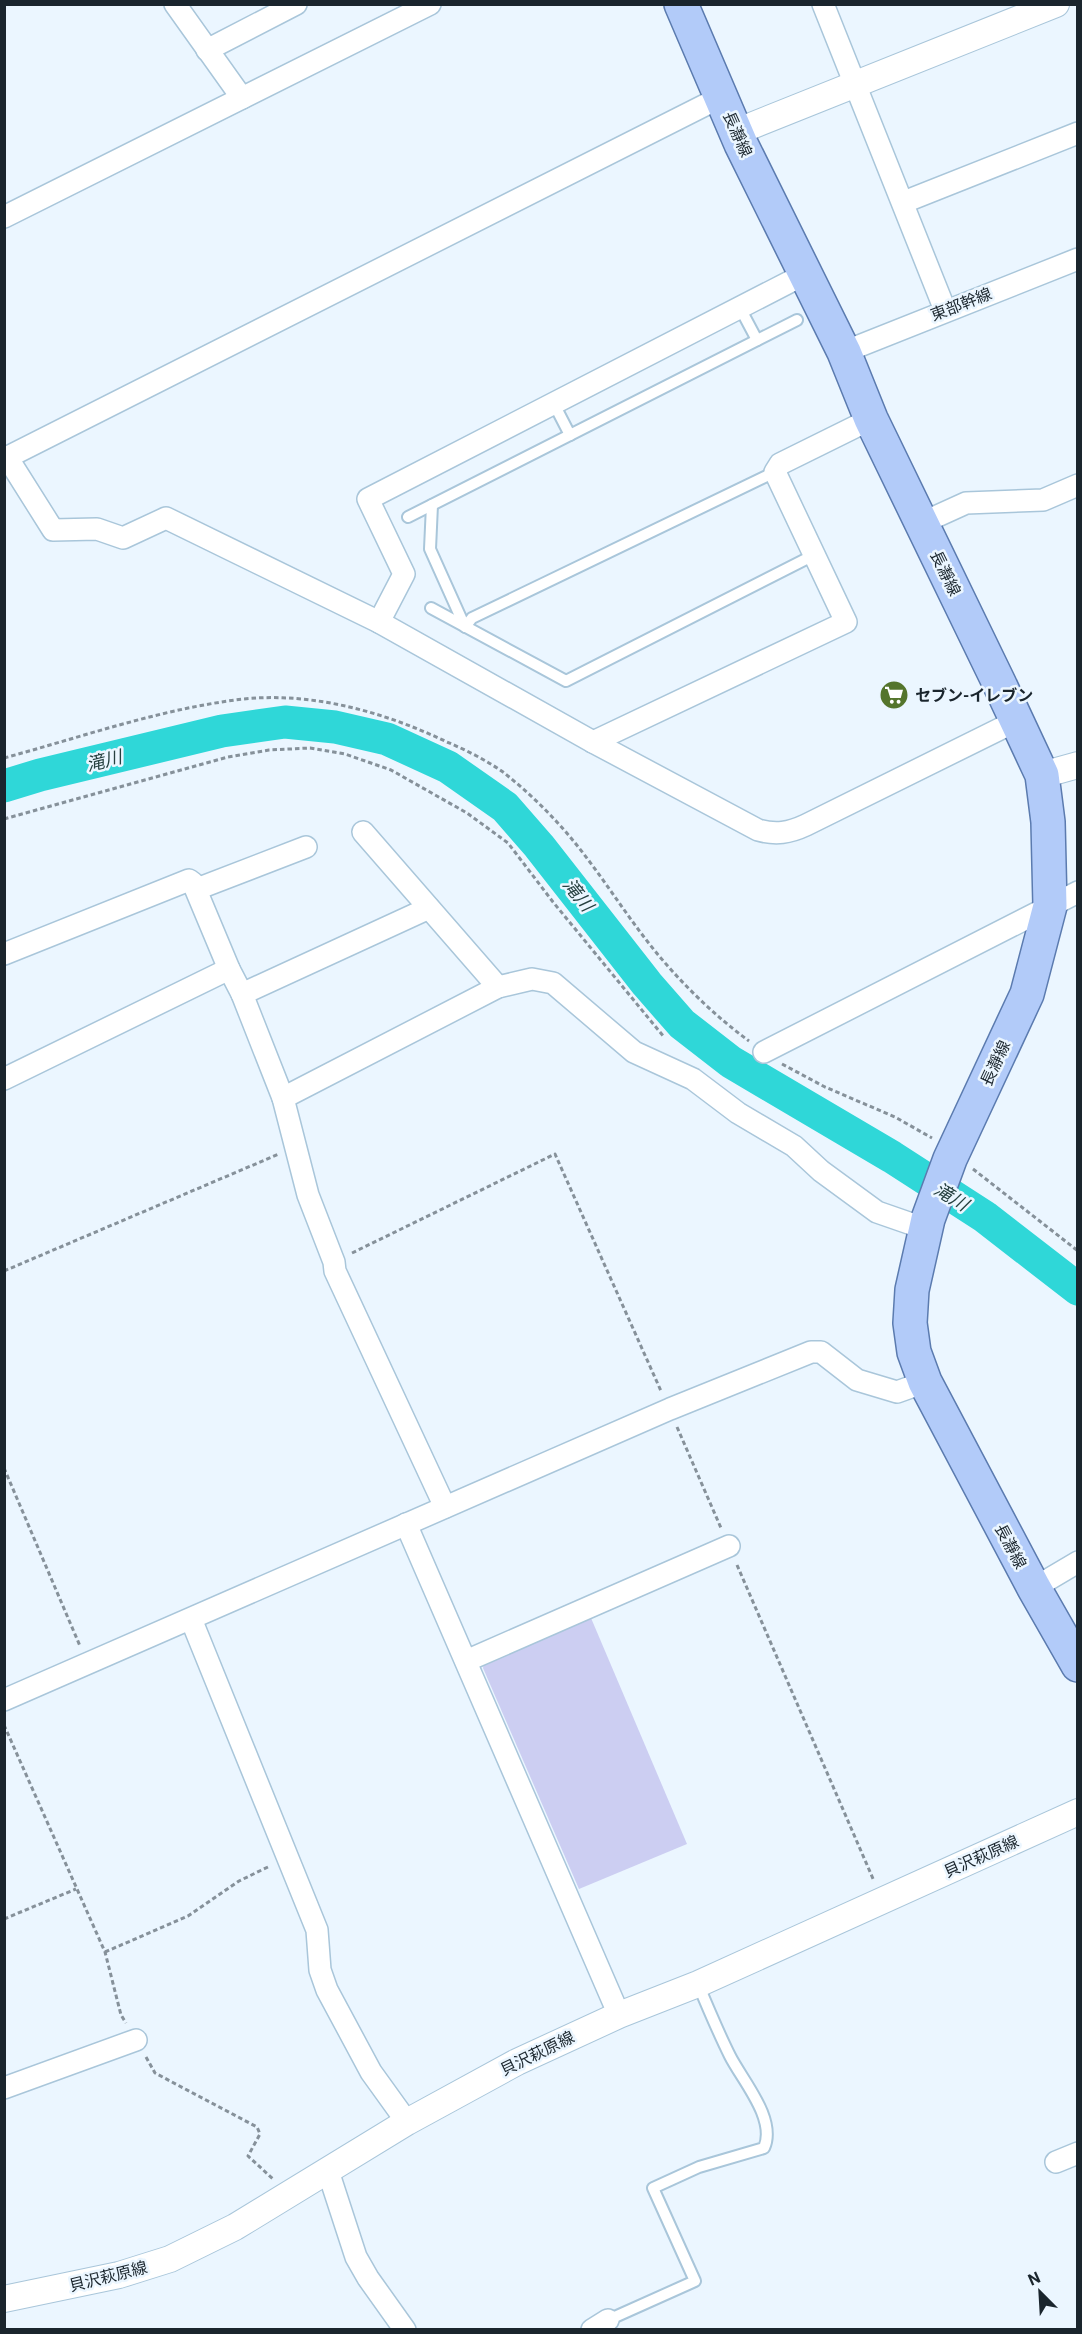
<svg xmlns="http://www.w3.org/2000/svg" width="1082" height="2334" font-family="Roboto,'Noto Sans JP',sans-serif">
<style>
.green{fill:#cccef2}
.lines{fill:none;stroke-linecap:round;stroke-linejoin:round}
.river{stroke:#2fd7d8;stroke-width:33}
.service-casing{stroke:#a9c6da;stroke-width:14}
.minor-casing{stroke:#a9c6da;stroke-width:24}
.tertiary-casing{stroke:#a9c6da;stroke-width:28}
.primary-casing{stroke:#5b7baf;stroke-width:36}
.path{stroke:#86919a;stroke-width:3;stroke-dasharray:4.5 3;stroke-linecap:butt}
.service{stroke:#fff;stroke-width:10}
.minor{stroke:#fff;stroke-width:21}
.tertiary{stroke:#fff;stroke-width:26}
.primary{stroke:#b2cbf9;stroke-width:33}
.labels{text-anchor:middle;stroke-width:5;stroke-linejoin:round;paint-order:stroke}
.street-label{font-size:16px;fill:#1a252d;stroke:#ebf6ff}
.poi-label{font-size:16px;font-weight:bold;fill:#1a252d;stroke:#ebf6ff;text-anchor:start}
.water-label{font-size:18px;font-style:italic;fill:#264040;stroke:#ebf6ff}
</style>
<rect width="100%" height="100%" fill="#ebf6ff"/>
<polygon class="green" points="591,1618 687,1844 579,1889 483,1668 484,1663"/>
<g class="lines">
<polyline class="river" points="4,786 40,775 222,731 285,722 335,727 387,739 448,767 505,807 539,846 647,984 682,1024 731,1062 892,1157 985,1217 1078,1289"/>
<g class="service-casing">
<g id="service">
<polyline points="740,308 757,340"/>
<polyline points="554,404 570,435"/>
<polyline points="432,505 430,549 465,627 472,618 775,472"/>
<polyline points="408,517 797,320"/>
<polyline points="431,608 566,681 814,555"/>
<path d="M608 2320 695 2281 653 2188 699 2167 764 2148C777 2119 742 2080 730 2056 718 2032 708 2008 698 1984"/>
</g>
</g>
<g class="minor-casing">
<g id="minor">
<polyline points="175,4 242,98"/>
<polyline points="823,4 945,310"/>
<polyline points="207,50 296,4"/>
<polyline points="904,202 1078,133"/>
<polyline points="4,217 430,4"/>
<polyline points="844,352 1078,259"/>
<path d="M7 457 53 530 97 529 123 538 166 518 379 622 593 742 758 830C776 835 789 833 806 825L1016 721"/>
<polyline points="4,459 721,97"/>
<polyline points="922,523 966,503 1043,500 1078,485"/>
<polyline points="379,622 404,574 368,499 805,274"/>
<polyline points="593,742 846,622 775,472 780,464 871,419"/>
<polyline points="363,832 498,987"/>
<polyline points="197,889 306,847"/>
<polyline points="4,954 189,880 193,883 229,969 242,994 283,1098 308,1195 334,1262 335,1271 445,1507"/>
<polyline points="242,994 429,908"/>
<polyline points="764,1052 1078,892"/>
<polyline points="4,1079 229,969"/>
<polyline points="283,1098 498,987 532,979 553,983 634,1052 693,1079 738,1113 794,1146 821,1171 877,1212 926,1229"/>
<polyline points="406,1524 619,2015"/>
<polyline points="1034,1588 1078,1562"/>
<polyline points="191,1619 317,1930 320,1970 327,1990 371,2072 407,2122"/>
<polyline points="466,1661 729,1546"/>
<polyline points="4,1700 670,1409 811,1352 821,1352 857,1380 897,1392 925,1382"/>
<polyline points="4,2088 136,2040"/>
<polyline points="1056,2162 1078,2153"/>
<polyline points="328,2171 356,2257 368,2278 405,2330"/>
<polyline points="592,2330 608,2320"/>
</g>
</g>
<g class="tertiary-casing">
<g id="tertiary">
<polyline points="736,132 1056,4"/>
<polyline points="1042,775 1078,765"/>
<polyline points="4,2299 119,2275 170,2259 235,2227 407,2122 517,2062 619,2015 698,1984 1078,1812"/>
</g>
</g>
<g class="primary-casing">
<polyline id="primary" points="681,4 741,144 844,352 871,419 999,683 1042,775 1048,822 1050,906 1027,994 950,1159 928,1219 912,1290 910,1323 914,1352 925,1382 1034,1588 1078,1665"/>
</g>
<g class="path">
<path d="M4 758C78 738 152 712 228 701 303 689 380 710 447 742 466 750 486 760 503 772 527 791 551 814 571 838 601 874 625 914 655 951 682 984 715 1016 749 1041"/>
<polyline points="4,819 228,757 269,750 310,748 345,754 391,770 467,813 508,843 553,902 664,1037"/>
<polyline points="782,1064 825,1087 895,1117 932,1138"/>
<polyline points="973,1169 1078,1251"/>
<polyline points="352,1253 555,1154 661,1391"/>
<polyline points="4,1271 279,1154"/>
<polyline points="677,1427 721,1528"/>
<polyline points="4,1468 80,1646"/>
<polyline points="737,1565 874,1881"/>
<polyline points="4,1725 105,1952 121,2015 126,2023"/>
<polyline points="4,1919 76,1889"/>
<polyline points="105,1952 188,1916 239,1881 270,1866"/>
<polyline points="146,2057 155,2073 257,2127 260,2134 248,2156 273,2179"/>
</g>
<use href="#service" class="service"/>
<use href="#minor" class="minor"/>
<use href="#tertiary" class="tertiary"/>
<use href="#primary" class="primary"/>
</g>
<defs>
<g id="supermarket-disc" transform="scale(1.5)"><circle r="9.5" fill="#54752c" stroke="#ebf6ff"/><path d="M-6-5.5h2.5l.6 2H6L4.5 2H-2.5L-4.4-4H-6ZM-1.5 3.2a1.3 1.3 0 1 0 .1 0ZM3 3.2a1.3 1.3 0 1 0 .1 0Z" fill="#fff"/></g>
</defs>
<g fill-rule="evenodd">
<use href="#supermarket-disc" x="894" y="695"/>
</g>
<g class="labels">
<g class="street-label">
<text transform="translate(738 134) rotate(66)" y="6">長瀞線</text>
<text transform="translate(961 304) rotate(-21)" y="6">東部幹線</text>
<text transform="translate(946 573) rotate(64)" y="6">長瀞線</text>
<text transform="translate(995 1063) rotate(-65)" y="6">長瀞線</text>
<text transform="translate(1011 1546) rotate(62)" y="6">長瀞線</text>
<text transform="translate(981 1856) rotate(-24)" y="6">貝沢萩原線</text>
<text transform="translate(537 2053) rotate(-26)" y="6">貝沢萩原線</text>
<text transform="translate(108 2276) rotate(-14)" y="6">貝沢萩原線</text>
</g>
<g class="poi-label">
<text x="915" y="701">セブン-イレブン</text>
</g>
<g class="water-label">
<text transform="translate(104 761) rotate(-14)" y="6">滝川</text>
<text transform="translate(578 895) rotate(51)" y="6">滝川</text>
<text transform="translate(951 1197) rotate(31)" y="6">滝川</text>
</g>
</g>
<rect width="1082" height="2334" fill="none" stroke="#1a252d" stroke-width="12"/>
<g transform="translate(1040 2292) rotate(336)" stroke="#ebf6ff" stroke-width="4.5" paint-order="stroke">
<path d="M0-4.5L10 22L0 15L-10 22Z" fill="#1a252d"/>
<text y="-9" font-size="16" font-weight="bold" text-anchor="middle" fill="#1a252d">N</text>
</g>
</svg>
